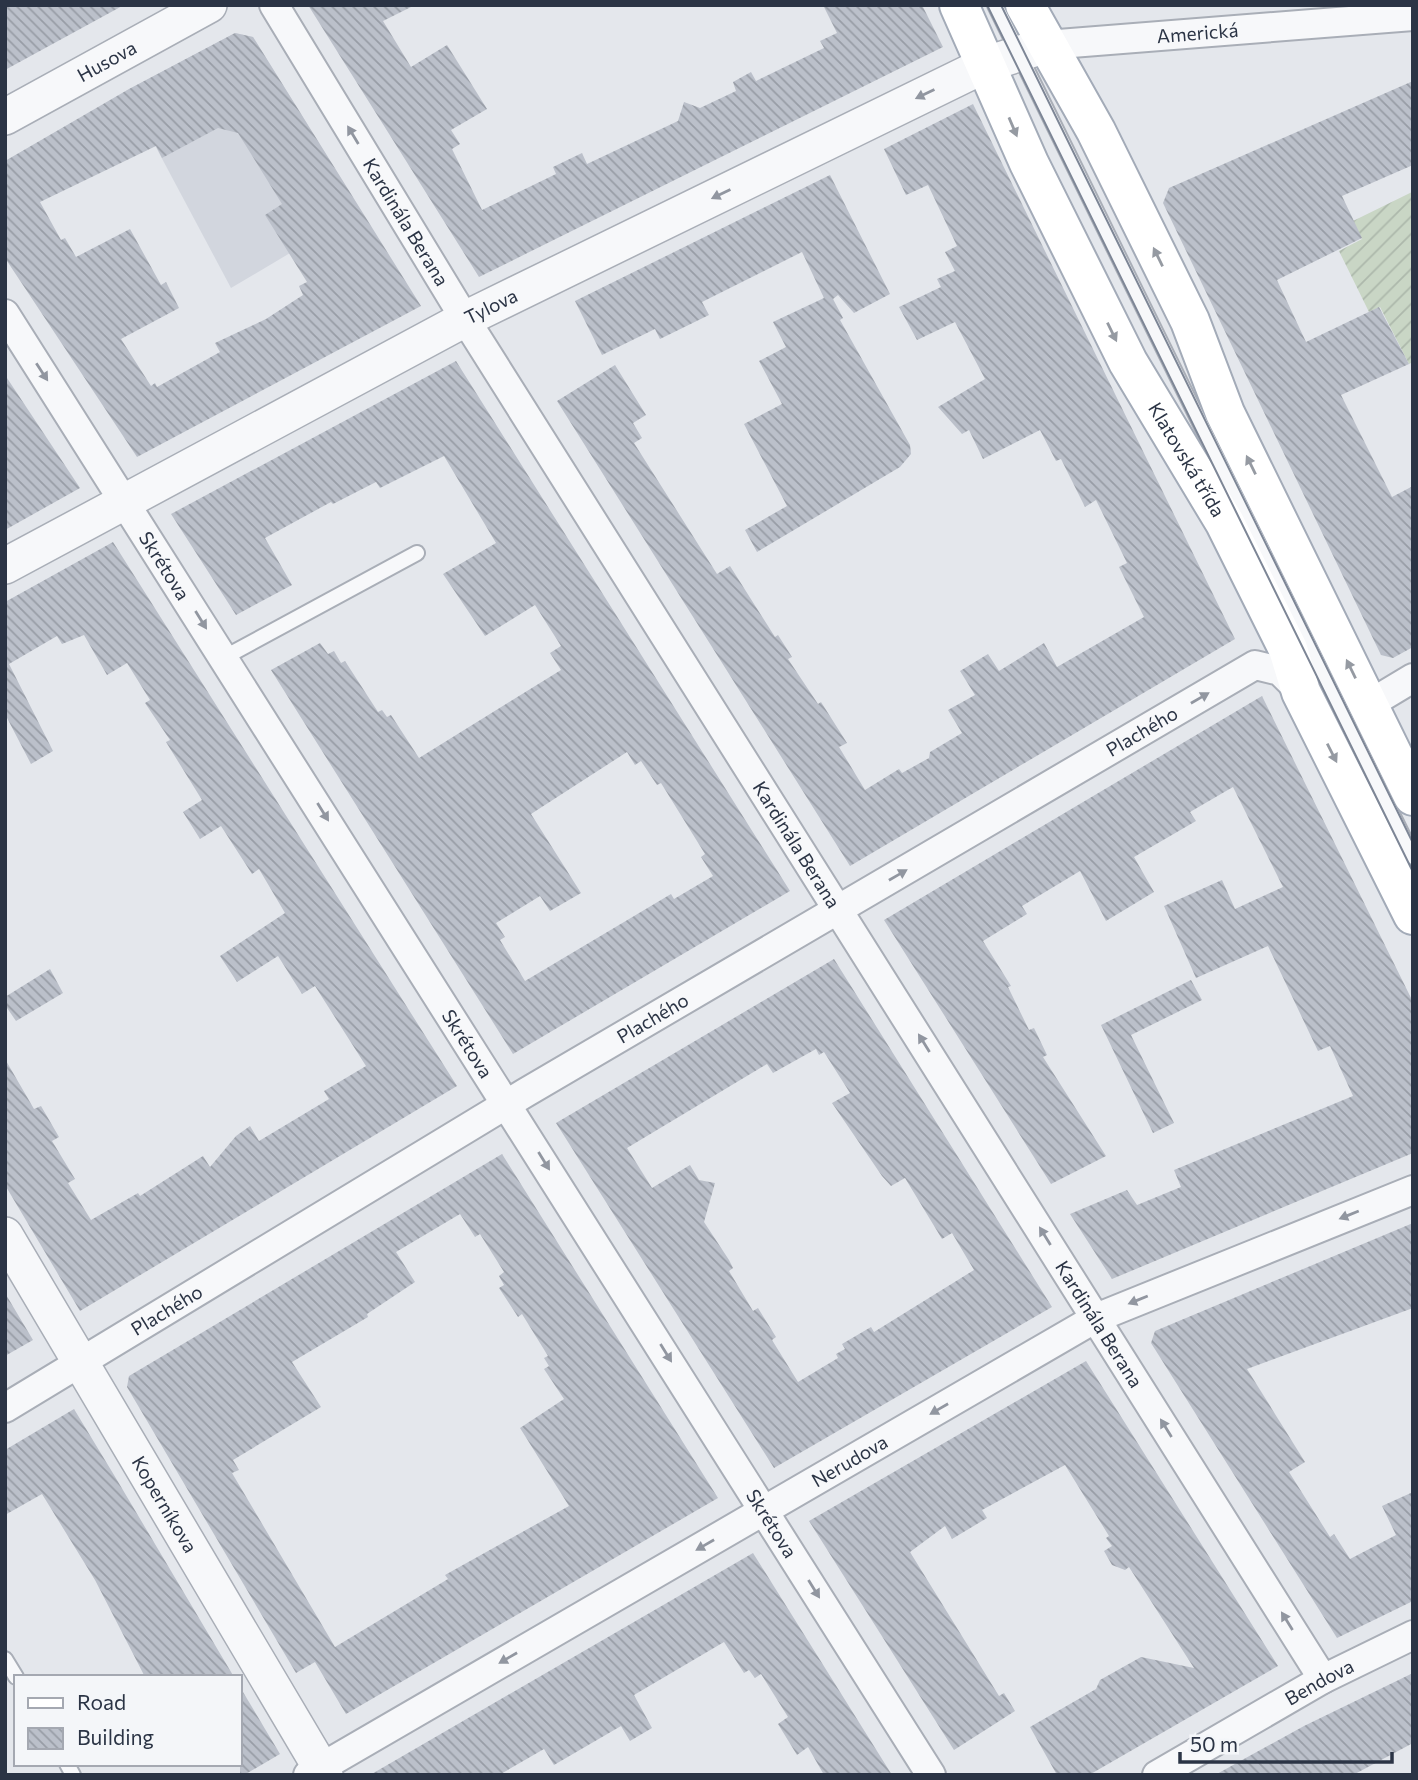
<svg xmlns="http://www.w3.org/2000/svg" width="1418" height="1780" font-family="Commissioner,sans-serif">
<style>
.built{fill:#d2d6de}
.garden{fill:url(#garden-furrows)}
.building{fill:url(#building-back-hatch);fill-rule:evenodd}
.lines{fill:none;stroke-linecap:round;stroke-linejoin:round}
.service-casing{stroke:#a9aeb7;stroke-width:18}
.minor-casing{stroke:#a9aeb7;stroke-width:32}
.tertiary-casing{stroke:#a9aeb7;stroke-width:38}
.primary-casing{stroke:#a3abb8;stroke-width:42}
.service{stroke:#f7f8fa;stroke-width:14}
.minor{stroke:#f7f8fa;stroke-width:28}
.tertiary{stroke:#f7f8fa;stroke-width:35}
.primary{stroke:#fff;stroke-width:38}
.tram{stroke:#7d8696;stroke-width:2}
.oneway{fill:#9196a0}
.oneway2{fill:#959aa2}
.labels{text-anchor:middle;stroke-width:7;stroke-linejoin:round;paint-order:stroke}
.street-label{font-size:19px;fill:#2b3445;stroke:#f4f6f9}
</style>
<defs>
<pattern id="garden-furrows" width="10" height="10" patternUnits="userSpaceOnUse" patternTransform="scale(1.75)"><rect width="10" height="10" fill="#c9d6c5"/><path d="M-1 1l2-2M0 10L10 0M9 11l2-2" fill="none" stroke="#adb8ab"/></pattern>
<pattern id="building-back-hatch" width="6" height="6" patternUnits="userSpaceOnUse" patternTransform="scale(1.75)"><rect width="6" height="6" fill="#bbc0ca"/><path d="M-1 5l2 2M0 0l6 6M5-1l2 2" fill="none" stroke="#989da6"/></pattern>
</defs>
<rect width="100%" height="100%" fill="#e4e7ec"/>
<polygon class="built" points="235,33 253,37 361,211 231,288 126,91"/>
<polygon class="garden" points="1412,192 1413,362 1409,364 1380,307 1369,312 1339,251 1362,239 1353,221"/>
<g class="building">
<polygon points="5,5 124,5 5,70"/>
<polygon points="308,5 415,5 383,21 411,67 447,45 487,109 451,130 460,144 452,149 482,210 556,174 553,167 582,153 587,164 678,121 684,102 700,108 736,91 733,82 751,72 756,81 824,48 820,41 837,33 823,5 922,5 943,47 479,277"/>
<path d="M235 33 253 37 421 306 137 457 5 258V161L129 89ZM218 128 238 133 282 204 265 215 307 282 299 286 303 295 266 319 215 343 220 352 157 387 155 383 151 386 121 339 179 308 166 282 161 285 130 229 76 257 65 238 61 240 40 202 156 146 162 158Z"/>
<polygon points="1413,81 1413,165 1342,196 1362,238 1277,280 1306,342 1379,307 1409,364 1341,395 1392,497 1413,486 1413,647 1393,658 1381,655 1163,203 1169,188"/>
<polygon points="973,104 1235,639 850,866 557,401 615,365 646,415 633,423 642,438 634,443 717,574 730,566 775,637 778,635 792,657 788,659 818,704 821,702 847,743 839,747 865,790 899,769 902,773 929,758 930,752 962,733 948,710 975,695 960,671 988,654 999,671 1044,643 1057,667 1144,617 1119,567 1127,563 1096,500 1085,507 1061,459 1056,461 1040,430 983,459 969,430 962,434 938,407 985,379 955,322 917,340 899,307 941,287 937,279 955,271 945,252 957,246 928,185 906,195 884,149"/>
<polygon points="830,175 890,294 854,313 838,295 833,299 843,318 840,320 910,445 911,454 900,467 757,552 745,530 787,506 744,424 782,404 759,361 786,347 773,322 824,298 802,252 702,302 709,315 660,339 655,329 602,355 575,301"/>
<path d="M456 361 790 891 513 1054 271 670 320 643 328 654 334 651 341 663 345 661 378 712 382 710 387 717 391 715 419 758 561 670 550 653 561 646 535 605 485 636 443 574 496 543 444 456 380 488 376 482 333 504 331 502 265 538 292 585 236 615 171 514ZM627 752 635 765 641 761 657 785 661 783 705 854 701 857 713 876 674 899 671 894 525 981 500 940 505 937 496 923 540 896 550 911 581 893 531 814Z"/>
<polygon points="5,375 80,488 5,530"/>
<polygon points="113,542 457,1086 80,1311 5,1185 5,1059 34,1109 41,1106 59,1137 52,1141 75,1179 68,1183 91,1220 138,1193 140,1196 203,1156 210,1167 236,1136 250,1126 259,1141 329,1099 324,1091 366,1066 315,986 302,994 278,956 237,982 220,956 285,913 259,869 252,874 221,826 200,839 183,812 202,800 166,742 170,740 145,703 150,700 127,663 107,675 84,635 62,644 57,636 9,664 53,751 31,764 5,714 5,602"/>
<polygon points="1262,696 1413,1002 1413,1153 1112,1279 1070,1214 1127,1190 1137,1205 1181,1187 1174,1170 1353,1096 1330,1046 1318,1051 1268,946 1196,978 1164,906 1222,880 1235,909 1283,887 1233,787 1190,812 1196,821 1134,857 1154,892 1106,921 1080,871 1022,906 1027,914 983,941 1011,986 1008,987 1029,1030 1034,1028 1047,1055 1043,1057 1106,1156 1051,1184 884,920"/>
<path d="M834 959 1052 1307 774 1468 556 1123ZM816 1049 819 1055 824 1052 850 1093 832 1103 882 1176 891 1186 905 1178 942 1239 952 1233 974 1270 874 1332 871 1327 842 1344 845 1349 836 1354 838 1358 798 1382 772 1340 776 1337 758 1308 753 1311 729 1271 733 1268 729 1260 704 1222 715 1183 699 1180 690 1165 652 1188 627 1148 767 1064 773 1073Z"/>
<polygon points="50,969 63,993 16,1021 5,1005 5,997"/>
<polygon points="1191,980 1202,1000 1131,1035 1174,1123 1153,1133 1101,1025"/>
<path d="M502 1154 718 1498 346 1714 315 1662 296 1673 127 1387 129 1376ZM460 1214 475 1237 480 1234 504 1272 499 1276 504 1285 499 1288 518 1317 522 1314 548 1356 544 1358 549 1366 544 1369 564 1399 520 1428 569 1506 445 1575 448 1579 335 1647 232 1473 239 1470 233 1460 321 1407 292 1362 368 1317 367 1314 415 1282 396 1252Z"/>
<polygon points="1413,1223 1413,1308 1247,1369 1305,1462 1289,1472 1330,1537 1334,1534 1350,1559 1396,1535 1382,1506 1413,1492 1413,1601 1337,1638 1151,1343 1155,1331"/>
<polygon points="5,1293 33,1340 5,1356"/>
<polygon points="1086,1361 1278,1666 1089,1775 1057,1775 1030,1727 1096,1689 1100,1680 1141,1657 1194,1668 1129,1567 1125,1570 1112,1565 1104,1551 1112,1546 1106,1538 1109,1536 1065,1465 982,1510 987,1518 952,1539 945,1526 910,1552 999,1696 1004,1693 1015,1711 954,1750 809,1521"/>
<polygon points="74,1409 114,1475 234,1677 145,1677 95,1580 42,1494 5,1515 5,1450"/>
<polygon points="753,1553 892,1775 824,1775 808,1747 797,1755 778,1724 788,1717 761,1674 755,1678 749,1670 744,1673 724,1642 634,1695 652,1728 630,1741 621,1726 554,1765 544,1749 499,1775 370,1775"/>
<polygon points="1413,1673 1413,1743 1353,1775 1215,1775 1304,1726"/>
<polygon points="240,1687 280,1754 244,1775 240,1775"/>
</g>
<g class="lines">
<g class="service-casing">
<g id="service">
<polyline points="995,5 1413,857"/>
<polyline points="225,657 417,553"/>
<polyline points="5,1659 16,1677"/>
<polyline points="67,1764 73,1775"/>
</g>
</g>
<g class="minor-casing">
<g id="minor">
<path id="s1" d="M274 5 465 319 1323 1679"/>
<path id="s2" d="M1046 45 1413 16"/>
<path id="s3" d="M5 314 931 1775"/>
<polyline points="1368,705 1413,678"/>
<path id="s4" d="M5 1408 525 1093 1255 665 1280 671 1301 692"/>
<path id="s5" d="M308 1775 1096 1318 1413 1190"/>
<path id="s6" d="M1157 1775 1323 1679 1413 1635"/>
</g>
</g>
<g class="tertiary-casing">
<g id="tertiary">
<path id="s7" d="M5 117 209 5"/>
<path id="s8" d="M5 566 465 319 987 64 1046 45"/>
<path id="s9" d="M5 1235 325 1775"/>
</g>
</g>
<g class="primary-casing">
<g id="primary">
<path id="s10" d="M959 5 1029 163 1128 362 1225 523 1288 649 1301 692 1413 915"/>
<polyline points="1025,5 1096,131 1190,321 1225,413 1413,796"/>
</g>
</g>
<use href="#service" class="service"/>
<use href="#minor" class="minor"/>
<use href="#tertiary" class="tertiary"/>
<use href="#primary" class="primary"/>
<g class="tram">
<polyline points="987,5 1413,872"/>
<polyline points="1001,5 1413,843"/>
</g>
</g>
<defs><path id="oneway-solid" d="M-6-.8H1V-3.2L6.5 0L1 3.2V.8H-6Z" transform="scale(1.75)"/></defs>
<g class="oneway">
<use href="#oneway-solid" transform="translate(925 94) rotate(154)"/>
<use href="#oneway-solid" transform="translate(353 135) rotate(-121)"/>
<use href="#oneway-solid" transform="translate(721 194) rotate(154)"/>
<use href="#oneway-solid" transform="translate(42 372) rotate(57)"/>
<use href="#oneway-solid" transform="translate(201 620) rotate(58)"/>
<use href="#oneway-solid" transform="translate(1200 698) rotate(-30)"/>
<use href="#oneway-solid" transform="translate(323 812) rotate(58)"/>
<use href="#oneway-solid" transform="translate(898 875) rotate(-30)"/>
<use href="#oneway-solid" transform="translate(924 1043) rotate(-122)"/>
<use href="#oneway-solid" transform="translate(544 1161) rotate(58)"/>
<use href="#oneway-solid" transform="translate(1349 1215) rotate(158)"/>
<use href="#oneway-solid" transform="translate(1045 1236) rotate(-122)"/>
<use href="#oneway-solid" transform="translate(1138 1300) rotate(158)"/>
<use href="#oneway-solid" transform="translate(666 1353) rotate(58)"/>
<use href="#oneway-solid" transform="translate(939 1409) rotate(150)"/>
<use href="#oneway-solid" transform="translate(1166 1428) rotate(-122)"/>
<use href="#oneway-solid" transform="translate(705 1545) rotate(150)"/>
<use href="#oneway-solid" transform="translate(814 1589) rotate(58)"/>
<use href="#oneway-solid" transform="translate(1287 1621) rotate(-122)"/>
<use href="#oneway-solid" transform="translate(508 1658) rotate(150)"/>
</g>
<g class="oneway2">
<use href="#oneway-solid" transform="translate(1013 127) rotate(67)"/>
<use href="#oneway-solid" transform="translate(1158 257) rotate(-116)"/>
<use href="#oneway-solid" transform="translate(1112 332) rotate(64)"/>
<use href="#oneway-solid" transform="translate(1251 465) rotate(-116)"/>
<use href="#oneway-solid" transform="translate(1351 669) rotate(-116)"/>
<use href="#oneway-solid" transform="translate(1332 753) rotate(63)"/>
</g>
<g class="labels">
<g class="street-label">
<text dy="7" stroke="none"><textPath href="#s2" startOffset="152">Americká</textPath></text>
<text dy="7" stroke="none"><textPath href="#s7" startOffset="116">Husova</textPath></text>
<text dy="7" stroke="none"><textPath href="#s1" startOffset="254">Kardinála Berana</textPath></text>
<text dy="7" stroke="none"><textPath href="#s8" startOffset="551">Tylova</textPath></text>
<text dy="7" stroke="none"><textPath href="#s10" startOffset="509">Klatovská třída</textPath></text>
<text dy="7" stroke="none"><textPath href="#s3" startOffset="298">Skrétova</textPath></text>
<text dy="7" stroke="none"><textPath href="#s4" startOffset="1323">Plachého</textPath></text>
<text dy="7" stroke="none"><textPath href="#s1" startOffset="989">Kardinála Berana</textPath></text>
<text dy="7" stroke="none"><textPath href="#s4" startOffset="756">Plachého</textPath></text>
<text dy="7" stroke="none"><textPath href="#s3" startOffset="864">Skrétova</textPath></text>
<text dy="7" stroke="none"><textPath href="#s4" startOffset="189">Plachého</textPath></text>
<text dy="7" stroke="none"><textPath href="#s1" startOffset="1556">Kardinála Berana</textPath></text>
<text dy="7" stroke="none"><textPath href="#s5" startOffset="626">Nerudova</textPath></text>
<text dy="7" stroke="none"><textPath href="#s9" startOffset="313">Koperníkova</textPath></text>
<text dy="7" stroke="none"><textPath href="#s3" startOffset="1432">Skrétova</textPath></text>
<text dy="7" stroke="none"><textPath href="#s6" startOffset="187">Bendova</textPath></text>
</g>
</g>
<rect width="1418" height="1780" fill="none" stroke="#2b3445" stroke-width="14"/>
<rect x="14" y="1675" width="228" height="91" fill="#f4f6f9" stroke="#a4a8b1" stroke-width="2"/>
<rect x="28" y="1698" width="35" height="10" fill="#ffffff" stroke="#a4a8b1" stroke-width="2"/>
<text x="77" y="1710" font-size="21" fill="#2b3445">Road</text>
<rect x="28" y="1728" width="35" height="21" fill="url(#building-back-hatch)" stroke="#a4a8b1" stroke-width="2"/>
<text x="77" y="1745" font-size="21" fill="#2b3445">Building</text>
<path d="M1180 1752v10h212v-10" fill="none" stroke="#2b3445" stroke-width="3.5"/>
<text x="1190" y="1752" font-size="21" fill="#2b3445" stroke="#f4f6f9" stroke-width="5" paint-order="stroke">50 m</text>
</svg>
